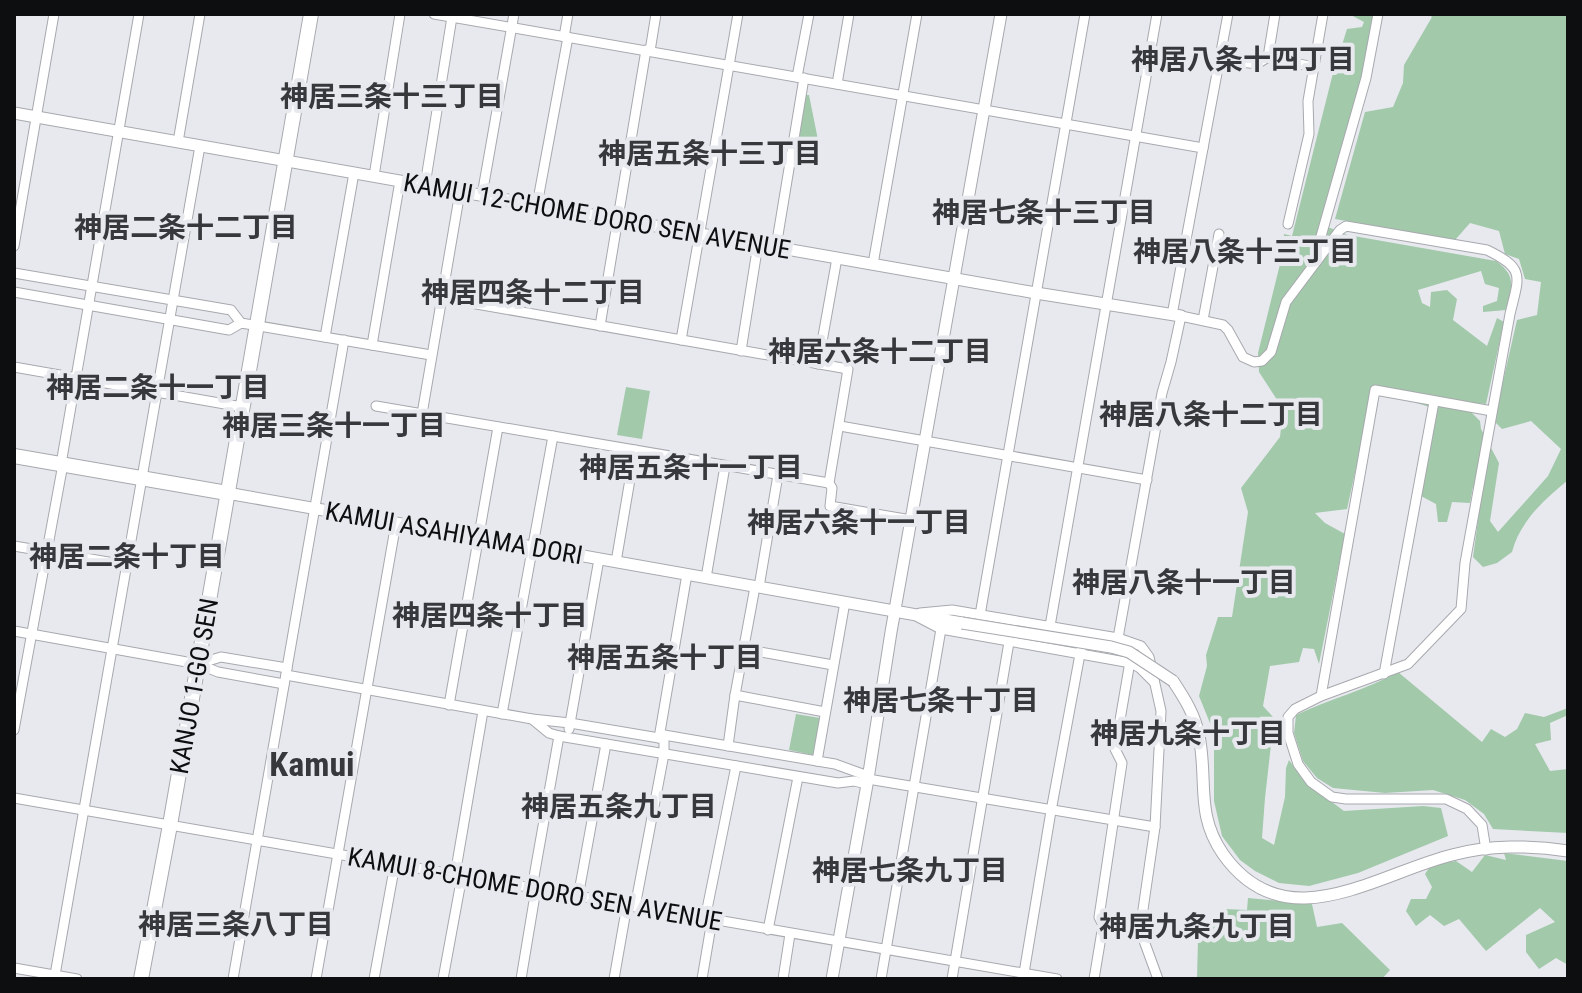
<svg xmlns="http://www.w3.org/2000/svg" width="1582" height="993" font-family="'Roboto Condensed','Noto Sans JP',sans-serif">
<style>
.green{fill:#a2c9aa}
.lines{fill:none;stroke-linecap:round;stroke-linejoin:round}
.minor-casing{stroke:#a7a9ae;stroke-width:11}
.tertiary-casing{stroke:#a7a9ae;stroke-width:13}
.primary-casing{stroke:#a7a9ae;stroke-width:16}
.minor{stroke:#fff;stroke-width:9}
.tertiary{stroke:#fff;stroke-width:11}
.primary{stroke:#fff;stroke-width:14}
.tertiary-bridge-casing{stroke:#a7a9ae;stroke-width:13;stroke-linecap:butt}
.tertiary-bridge{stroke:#fff;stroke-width:11}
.labels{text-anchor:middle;stroke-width:8;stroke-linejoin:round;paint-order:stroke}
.street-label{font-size:26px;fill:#0d0e10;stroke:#e7e9ef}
.neighbourhood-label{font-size:28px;font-weight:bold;fill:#36383c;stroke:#e7e9ef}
.district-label{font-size:34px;font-weight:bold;fill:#36383c;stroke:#e7e9ef}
</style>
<rect width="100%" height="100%" fill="#e7e9ef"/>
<g class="green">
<path d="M1349 14H1375L1362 77 1320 224 1348 235 1496 261C1518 277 1511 287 1506 310L1483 312V306L1497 301 1499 288 1485 284 1481 271 1418 290 1422 303 1430 307 1431 292 1447 290 1457 299 1453 320 1487 346 1497 318 1504 322 1486 404 1461 402 1480 421 1481 429 1499 463 1490 521 1498 532 1548 476 1561 449 1531 421 1502 429 1494 421 1517 320 1537 315 1541 282 1525 279 1519 259 1505 254 1499 231 1470 223 1455 240 1335 219 1365 112 1393 107 1403 83 1404 65 1432 17 1428 14H1568V480C1544 500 1520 521 1512 552L1497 563 1483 567 1473 557 1482 491 1473 487 1470 503 1452 502 1447 522H1438L1436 504 1421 496 1436 409 1407 400 1374 386 1347 509 1315 513 1325 523 1345 534 1319 664 1314 649 1303 648 1299 662 1270 666 1263 706 1274 718 1265 798 1262 838 1274 845 1285 797 1286 768 1289 760 1305 782 1344 811 1423 806 1441 808 1448 836 1358 873 1309 886 1279 883 1255 871 1240 860 1222 836 1214 801V733L1199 696 1207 666 1206 655 1218 617H1232L1248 512 1241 488 1280 437 1283 409 1259 372 1258 353 1282 256 1284 234 1292 236 1332 77 1347 29 1362 27 1364 22Z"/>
<polygon points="805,95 809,95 821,155 797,151"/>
<polygon points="626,387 650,391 642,439 617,435"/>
<path d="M1398 672 1482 742 1491 729 1505 737 1517 729 1525 713 1544 717 1568 708V715L1550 723 1551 740 1535 744 1550 771 1568 769V833L1493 829 1484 814 1465 800 1433 790 1385 793 1333 788 1317 778 1303 761 1294 733 1296 715C1330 699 1366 690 1398 672Z"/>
<polygon points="796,714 820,718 813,755 789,750"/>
<polygon points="1504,853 1568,861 1568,965 1556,958 1539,969 1526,952 1526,935 1555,922 1540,908 1486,951 1459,919 1444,926 1430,915 1416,926 1406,911 1411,899 1426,899 1432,887 1425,874 1431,865 1456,861 1472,872 1485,855 1506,860"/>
<polygon points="1248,898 1312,904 1317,927 1342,923 1390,970 1382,979 1197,979 1198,939 1177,940 1175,933 1216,926 1225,909 1247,910"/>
</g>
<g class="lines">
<g class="minor-casing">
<g id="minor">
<polyline points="434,14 1203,148"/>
<polyline points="564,37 568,14"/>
<polyline points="650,51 656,14"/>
<polyline points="1268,57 1275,14"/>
<polyline points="1219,59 1257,64 1268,57 1313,67"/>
<polyline points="797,77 809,14"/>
<polyline points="837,84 849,14"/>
<polyline points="178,142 200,14"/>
<polyline points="374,176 400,14"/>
<polyline points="425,185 452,17"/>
<polyline points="482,195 514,14"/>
<polyline points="537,205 568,37"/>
<polyline points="1288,224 1309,134 1308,101 1323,14"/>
<polyline points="14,246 54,14"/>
<polyline points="776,247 804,78"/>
<polyline points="1314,261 1366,78 1378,14"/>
<polyline points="873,264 917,14"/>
<polyline points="14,273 231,310 241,323 431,355"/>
<polyline points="14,292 229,330 241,323"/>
<polyline points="442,298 848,369 829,483 832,488 830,506 911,520"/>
<polyline points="1172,315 1228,14"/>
<polyline points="1203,320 1219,234"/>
<polyline points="600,326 646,50"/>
<polyline points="325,337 354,173"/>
<polyline points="681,340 738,14"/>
<polyline points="372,345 400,181"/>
<polyline points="741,351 758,244"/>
<polyline points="818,364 837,258"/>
<polyline points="14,367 242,407"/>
<polyline points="376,406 829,483"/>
<polyline points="422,414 460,192"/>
<polyline points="840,426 1147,480"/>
<polyline points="61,464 139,14"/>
<polyline points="14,546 126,565"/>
<polyline points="616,562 635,450"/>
<polyline points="706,578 725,466"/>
<polyline points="759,587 778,475"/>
<polyline points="920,613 952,610 1118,638 1141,646 1149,657 1161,711 1155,827 1140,930 1158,979"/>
<polyline points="980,615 1085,14"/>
<polyline points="918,617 941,629 1131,663 1140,668 1154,682"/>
<polyline points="1050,626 1157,14"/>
<polyline points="14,631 198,664 218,672 284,684"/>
<path d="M1118 638 1162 393 1171 362 1181 316 1223 325 1228 330 1243 357 1254 362 1262 361 1271 352 1286 302 1340 230 1346 226 1487 250C1526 269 1519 276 1510 314L1465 563 1461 609 1408 664 1321 696 1295 709 1288 717V733L1298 764 1311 782 1332 797 1346 799H1446L1467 809 1482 825 1486 850"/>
<polyline points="744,649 833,665"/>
<polyline points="198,664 221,657 287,668"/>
<polyline points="1384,674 1434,402"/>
<polyline points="286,675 532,719 570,723 659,738 664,735 817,761 835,764 868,776"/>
<polyline points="735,695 825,712"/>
<polyline points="1321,696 1375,390 1492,411"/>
<polyline points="449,705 498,427"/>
<polyline points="502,714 553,436"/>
<polyline points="532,719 549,733 559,736 838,783 854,781 867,784"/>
<polyline points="569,729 599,559"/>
<polyline points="14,730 63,464"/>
<polyline points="659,738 687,574"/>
<polyline points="728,746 735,695 755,587"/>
<polyline points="817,761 845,602"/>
<polyline points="868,779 1155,827"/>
<polyline points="14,798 1057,979"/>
<polyline points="455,875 483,711"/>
<polyline points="532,888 559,736"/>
<polyline points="578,897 606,744"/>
<polyline points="635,907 664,754 664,735"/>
<polyline points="705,919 736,766"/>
<polyline points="1103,925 1099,917 1122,763 1115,749 1132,650"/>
<polyline points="768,930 798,777"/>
<polyline points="14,968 77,979"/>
<polyline points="1024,973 1051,811 1083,638"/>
<polyline points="55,975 200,146"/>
<polyline points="233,979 344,340"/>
<polyline points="316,979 396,523"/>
<polyline points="374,979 395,864"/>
<polyline points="443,979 462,876"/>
<polyline points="521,979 536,889"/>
<polyline points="614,979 627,905"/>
<polyline points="702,979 712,920"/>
<polyline points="783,979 790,934"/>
<polyline points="881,979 941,629"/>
<polyline points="952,979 1009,642"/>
<polyline points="1094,979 1103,925 1140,930"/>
</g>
</g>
<g class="tertiary-casing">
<g id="tertiary">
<polyline points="14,113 1036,293 1181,316"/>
<polyline points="227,493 962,623"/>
<path d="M1173 681C1185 699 1195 715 1199 736 1208 780 1195 814 1223 854 1285 942 1376 874 1452 855 1488 845 1532 845 1568 851"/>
<polyline points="832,979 868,779 891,632 1001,14"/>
</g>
</g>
<g class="primary-casing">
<g id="primary">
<polyline points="14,456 227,493"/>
<polyline points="141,979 170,825 311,14"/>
</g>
</g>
<use href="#minor" class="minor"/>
<use href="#tertiary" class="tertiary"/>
<use href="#primary" class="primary"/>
<g class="tertiary-bridge-casing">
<polyline id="tertiary-bridge" points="962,623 1111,647 1129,652 1173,681"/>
</g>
<use href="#tertiary-bridge" class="tertiary-bridge"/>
</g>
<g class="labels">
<g class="street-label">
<text transform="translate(597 216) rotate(10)" y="9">KAMUI 12-CHOME DORO SEN AVENUE</text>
<text transform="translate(454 533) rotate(10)" y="9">KAMUI ASAHIYAMA DORI</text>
<text transform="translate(194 686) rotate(-80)" y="9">KANJO 1-GO SEN</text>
<text transform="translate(535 889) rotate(10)" y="9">KAMUI 8-CHOME DORO SEN AVENUE</text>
</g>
<g class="neighbourhood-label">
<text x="1243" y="69">神居八条十四丁目</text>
<text x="392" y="106">神居三条十三丁目</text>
<text x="710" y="163">神居五条十三丁目</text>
<text x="1044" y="222">神居七条十三丁目</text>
<text x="186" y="237">神居二条十二丁目</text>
<text x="1245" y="261">神居八条十三丁目</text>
<text x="533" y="302">神居四条十二丁目</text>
<text x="880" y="361">神居六条十二丁目</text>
<text x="158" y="397">神居二条十一丁目</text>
<text x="1211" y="424">神居八条十二丁目</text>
<text x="334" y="435">神居三条十一丁目</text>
<text x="691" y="477">神居五条十一丁目</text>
<text x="859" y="532">神居六条十一丁目</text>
<text x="127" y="566">神居二条十丁目</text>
<text x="1184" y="592">神居八条十一丁目</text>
<text x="490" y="625">神居四条十丁目</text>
<text x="665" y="667">神居五条十丁目</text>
<text x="941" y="710">神居七条十丁目</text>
<text x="1188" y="743">神居九条十丁目</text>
<text x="619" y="816">神居五条九丁目</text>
<text x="910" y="880">神居七条九丁目</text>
<text x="236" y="934">神居三条八丁目</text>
<text x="1197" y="936">神居九条九丁目</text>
</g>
<g class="district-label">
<text x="312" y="776">Kamui</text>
</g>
</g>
<rect width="1582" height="993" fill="none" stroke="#0d0e10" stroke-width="32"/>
</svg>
